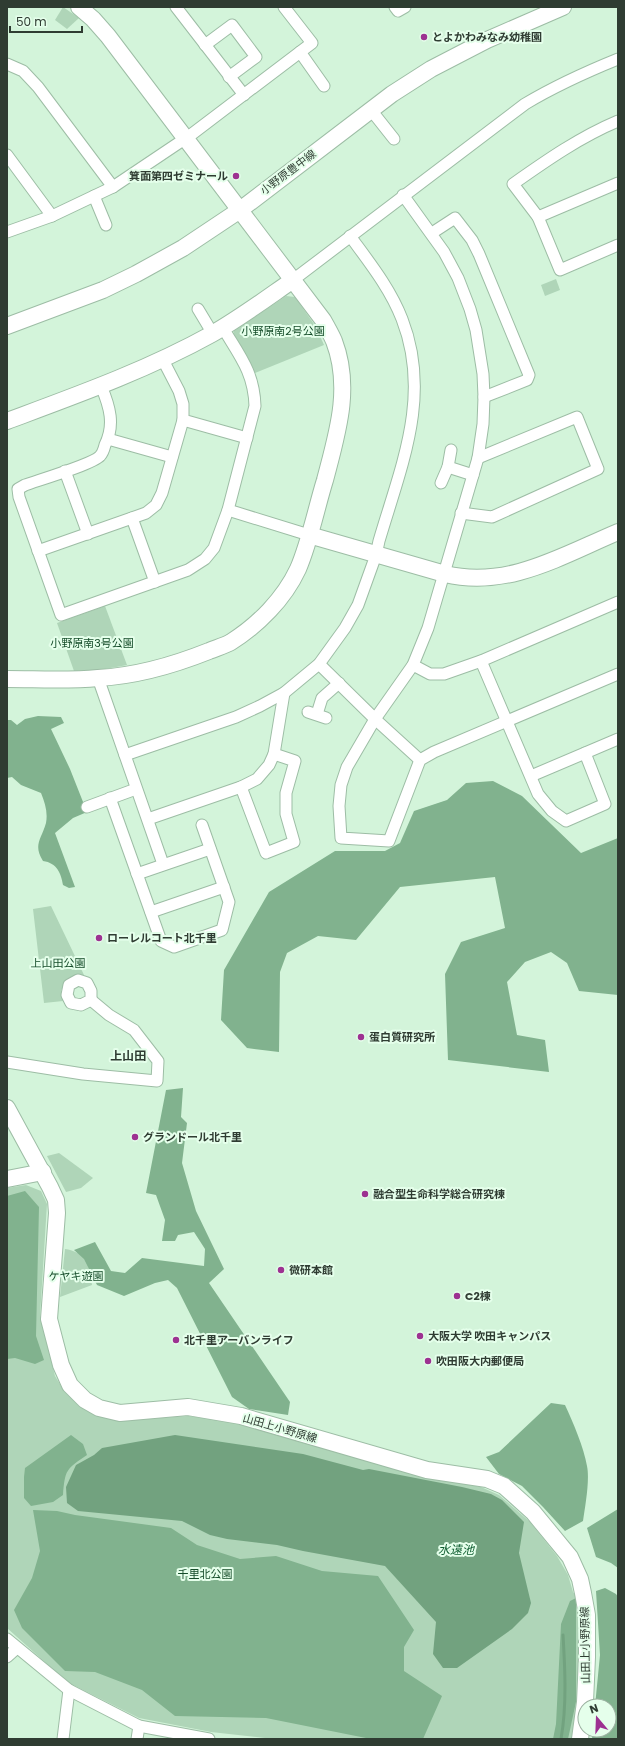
<svg xmlns="http://www.w3.org/2000/svg" width="625" height="1746" font-family="Poppins,'Noto Sans JP',sans-serif">
<style>
.green{fill:#afd5b8}
.forest{fill:#81b28e}
.water{fill:#72a27f}
.lines{fill:none;stroke-linecap:round;stroke-linejoin:round}
.stream{stroke:#72a27f;stroke-width:3}
.street-casing{stroke:#9dbda5;stroke-width:13}
.secondary-casing{stroke:#9dbda5;stroke-width:18}
.street{stroke:#fff;stroke-width:11}
.secondary{stroke:#fff;stroke-width:16}
.poi-dot{fill:#9d3191;stroke:#e5ffeb;stroke-width:1.5}
.labels{text-anchor:middle;stroke-width:4;stroke-linejoin:round;paint-order:stroke}
.poi-label{font-size:11px;font-weight:bold;fill:#2f3c32;stroke:#e5ffeb;text-anchor:start}
.street-label{font-size:11px;fill:#2f3c32;stroke:#e5ffeb}
.park-label{font-size:11px;fill:#144c29;stroke:#e5ffeb}
.neighbourhood-label{font-size:12px;font-weight:bold;fill:#2f3c32;stroke:#e5ffeb}
.water-label{font-size:12px;font-style:italic;fill:#0f5d30;stroke:#e5ffeb}
</style>
<rect width="100%" height="100%" fill="#d3f4da"/>
<g class="green">
<polygon points="63,7 79,18 67,29 55,20"/>
<polygon points="556,279 560,290 545,296 541,285"/>
<polygon points="286,296 295,297 316,327 324,345 255,373 233,335 234,331"/>
<polygon points="105,606 127,665 100,670 74,671 57,623"/>
<path d="M51 906 84 975C70 976 67 979 61 991L63 1001 44 1003 33 909Z"/>
<polygon points="59,1153 93,1178 81,1188 66,1192 47,1156"/>
<polygon points="26,1185 41,1191 47,1204 40,1316 55,1376 63,1389 79,1406 95,1415 119,1421 189,1416 239,1423 411,1473 481,1487 499,1495 530,1522 557,1556 568,1575 573,1592 577,1598 579,1615 579,1703 573,1739 274,1739 211,1732 139,1718 67,1682 7,1628 7,1188"/>
<path d="M65 1249C88 1253 89 1265 92 1285L60 1297Z"/>
</g>
<g class="forest">
<path d="M38 716 61 717 64 723 51 729 70 769 87 812 73 818 55 833 75 887 69 888 63 885C61 873 57 863 43 861 33 845 41 840 46 823 48 812 45 803 41 793L21 785 12 777 7 778V720H11L17 725 25 719Z"/>
<polygon points="493,781 522,796 581,853 618,838 618,995 579,991 567,963 551,952 525,962 507,982 517,1035 545,1040 549,1072 448,1060 445,974 461,942 505,928 495,877 400,887 356,940 318,936 287,953 280,972 279,1052 247,1048 221,1020 224,970 269,892 335,851 385,851 400,843 414,811 447,800 466,783"/>
<polygon points="183,1088 181,1117 187,1123 182,1163 196,1211 224,1269 209,1283 290,1402 288,1415 249,1409 232,1397 177,1288 168,1280 155,1283 124,1296 97,1285 84,1259 74,1250 95,1242 111,1271 125,1273 142,1258 204,1266 205,1249 194,1232 178,1235 175,1241 162,1241 165,1220 156,1195 146,1193 166,1090"/>
<polygon points="25,1191 39,1207 36,1336 44,1360 35,1364 15,1358 7,1359 7,1196"/>
<path d="M551 1403 565 1405C573 1422 584 1448 587 1466 590 1480 585 1507 583 1521L565 1531 543 1507 522 1486 499 1474 486 1457 499 1452Z"/>
<path d="M71 1435 83 1444 87 1455C66 1469 65 1470 63 1495L53 1502 31 1506 24 1498V1477L25 1468Z"/>
<polygon points="618,1509 618,1568 611,1563 596,1557 587,1528"/>
<polygon points="33,1510 57,1511 75,1515 171,1528 197,1545 240,1559 276,1556 322,1571 378,1576 414,1630 404,1647 404,1671 442,1696 423,1739 371,1739 266,1718 175,1716 142,1690 95,1672 65,1671 22,1628 14,1610 32,1578 40,1551"/>
<polygon points="605,1588 616,1594 618,1597 618,1739 592,1739 593,1730 609,1730 609,1706 595,1706 600,1655 596,1591"/>
<polygon points="576,1598 576,1702 568,1739 553,1739 556,1724 561,1624 570,1601"/>
</g>
<polygon class="water" points="175,1435 303,1454 363,1470 369,1469 462,1487 491,1494 502,1500 524,1522 519,1553 531,1603 528,1613 512,1629 457,1668 443,1668 433,1654 436,1622 385,1566 303,1551 277,1545 227,1539 210,1535 182,1521 78,1511 67,1503 66,1487 76,1465 94,1455 102,1448"/>
<g class="lines">
<path class="stream" d="M561 1739C567 1705 565 1669 563 1635"/>
<g class="street-casing">
<g id="street">
<polyline points="176,7 244,95"/>
<polyline points="395,7 398,11 405,7"/>
<polyline points="205,45 232,25 256,57 229,77"/>
<polyline points="300,52 324,86"/>
<polyline points="7,64 23,71 38,87 113,187"/>
<polyline points="371,110 394,139"/>
<path d="M618 121C580 137 547 160 513 184L538 217 560 270 618 245"/>
<polyline points="7,155 52,216"/>
<polyline points="403,195 444,252 458,278 470,309 476,330 483,374 484,397 483,424 478,458 428,628 413,665 375,719 347,767 341,785 339,806 341,838 389,841 420,760 434,752 618,674"/>
<polyline points="94,196 106,225"/>
<polyline points="538,217 618,183"/>
<polyline points="7,232 52,216 113,187 192,134 312,43 284,7"/>
<polyline points="432,233 455,218 472,240 479,254 529,375 527,380 484,397"/>
<path d="M293 280 525 104C555 86 586 72 618 59"/>
<polyline points="198,309 213,334"/>
<polyline points="163,360 179,391 183,404 183,420 247,438"/>
<path d="M101 386C110 407 115 425 105 445 104 449 102 454 100 456 93 464 39 480 25 485L18 489 19 497 61 615 188 570 205 559 214 548 228 510 255 406C254 372 239 355 223 328"/>
<polyline points="108,439 172,457"/>
<polyline points="448,467 473,475"/>
<polyline points="65,471 88,534"/>
<polyline points="441,483 448,467 451,450"/>
<polyline points="228,510 309,535"/>
<polyline points="461,513 492,517 598,469 577,417 478,458"/>
<polyline points="132,518 155,582"/>
<polyline points="38,551 146,513 156,505 162,493 183,420"/>
<polyline points="481,661 538,794 552,811 566,821 605,804 585,753"/>
<polyline points="319,664 375,719 420,760"/>
<polyline points="413,665 430,674 444,674 481,661 618,602"/>
<polyline points="98,678 163,864"/>
<polyline points="308,712 326,718"/>
<polyline points="317,714 322,698 339,683"/>
<path d="M125 755 236 717 260 706 284 693 319 664 345 628 358 605 376 555 379 541C401 466 432 396 402 319 390 288 369 262 350 236"/>
<polyline points="531,776 618,739"/>
<polyline points="241,787 266,853 294,842 286,814 286,793 295,761 274,754"/>
<polyline points="110,798 161,941 174,947 222,930 229,902 202,825"/>
<polyline points="87,807 136,789"/>
<polyline points="148,819 241,787 257,779 269,765 274,754 284,693"/>
<polyline points="137,874 210,849"/>
<polyline points="151,912 224,887"/>
<polygon points="78,980 87,983 91,991 91,1000 81,1005 71,1003 67,995 69,985"/>
<polyline points="7,1062 83,1074 157,1081 158,1061 134,1030 109,1015 91,1000"/>
<polyline points="7,1639 69,1690 139,1726 209,1739"/>
<polyline points="7,1657 17,1648"/>
<polyline points="63,1739 69,1690"/>
<polyline points="137,1739 139,1726"/>
</g>
</g>
<g class="secondary-casing">
<g id="secondary">
<polyline points="7,326 103,290 136,274 183,248 240,210 392,94 431,69 487,40 563,7"/>
<path d="M7 421C77 395 147 370 212 334 240 318 267 298 293 280"/>
<path d="M309 535 445 574C508 589 561 556 618 532"/>
<path d="M7 679C37 679 68 681 98 678 135 676 174 665 209 651 216 648 224 646 231 642 258 625 284 599 298 569 310 541 316 509 325 480 337 434 352 388 334 341 331 334 327 327 323 320L108 36 93 19 79 7"/>
<polyline points="7,1108 50,1187 56,1200 57,1213 49,1319 61,1365 70,1385 85,1400 99,1408 120,1413 188,1407 241,1416 427,1470 487,1479 504,1486 533,1512 570,1557 580,1579 583,1593 587,1615 587,1657 585,1702 580,1739"/>
<polyline points="7,1179 43,1172"/>
</g>
</g>
<use href="#street" class="street"/>
<use href="#secondary" class="secondary"/>
</g>
<g class="poi-dot">
<circle cx="424" cy="37" r="4"/>
<circle cx="236" cy="176" r="4"/>
<circle cx="99" cy="938" r="4"/>
<circle cx="361" cy="1037" r="4"/>
<circle cx="135" cy="1137" r="4"/>
<circle cx="365" cy="1194" r="4"/>
<circle cx="281" cy="1270" r="4"/>
<circle cx="457" cy="1296" r="4"/>
<circle cx="420" cy="1336" r="4"/>
<circle cx="176" cy="1340" r="4"/>
<circle cx="428" cy="1361" r="4"/>
</g>
<g class="labels">
<g class="poi-label">
<text x="432" y="41">とよかわみなみ幼稚園</text>
<text x="228" y="180" text-anchor="end">箕面第四ゼミナール</text>
<text x="107" y="942">ローレルコート北千里</text>
<text x="369" y="1041">蛋白質研究所</text>
<text x="143" y="1141">グランドール北千里</text>
<text x="373" y="1198">融合型生命科学総合研究棟</text>
<text x="289" y="1274">微研本館</text>
<text x="465" y="1300">C2棟</text>
<text x="428" y="1340">大阪大学 吹田キャンパス</text>
<text x="184" y="1344">北千里アーバンライフ</text>
<text x="436" y="1365">吹田阪大内郵便局</text>
</g>
<g class="street-label">
<text transform="translate(288 172) rotate(-37)" y="4">小野原豊中線</text>
<text transform="translate(280 1428) rotate(16)" y="4">山田上小野原線</text>
<text transform="translate(585 1645) rotate(-91)" y="4">山田上小野原線</text>
</g>
<g class="park-label">
<text x="283" y="335">小野原南2号公園</text>
<text x="92" y="647">小野原南3号公園</text>
<text x="58" y="967">上山田公園</text>
<text x="76" y="1280">ケヤキ遊園</text>
<text x="205" y="1578">千里北公園</text>
</g>
<g class="neighbourhood-label">
<text x="128" y="1060">上山田</text>
</g>
<g class="water-label">
<text x="456" y="1554">水遠池</text>
</g>
</g>
<rect width="625" height="1746" fill="none" stroke="#2f3c32" stroke-width="16"/>
<g transform="translate(597 1718) rotate(341)"><circle r="19" fill="#e5ffeb" stroke="#9cb1a1"/>
<path d="M0-3L7 15L0 10L-7 15Z" fill="#9d3191"/>
<text y="-6" font-size="11" font-weight="bold" text-anchor="middle" fill="#2f3c32">N</text>
</g>
<path d="M10 26v6h72v-6" fill="none" stroke="#2f3c32" stroke-width="2"/>
<text x="16" y="26" font-size="12" fill="#2f3c32" stroke="#e5ffeb" stroke-width="3" paint-order="stroke">50 m</text>
</svg>
